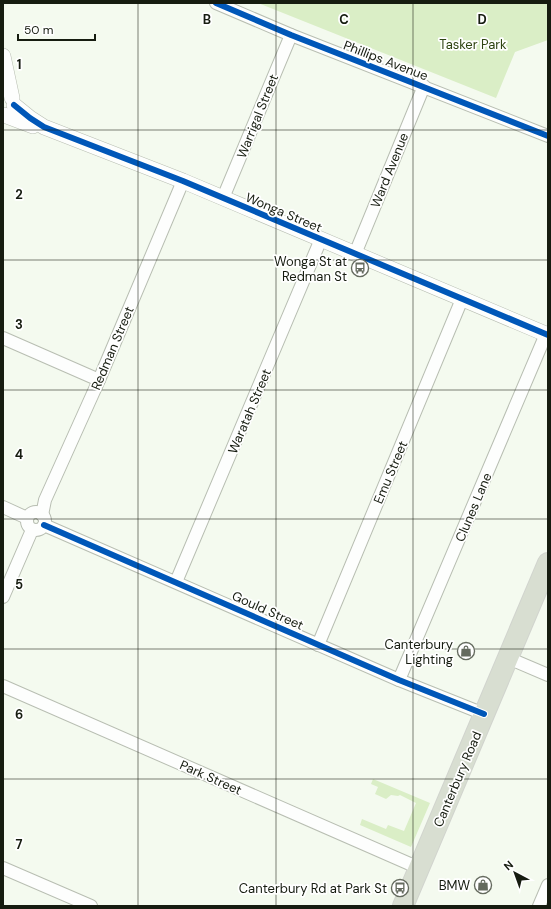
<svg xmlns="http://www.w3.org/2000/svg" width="551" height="909" font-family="'DM Sans',sans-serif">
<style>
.green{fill:#daeec6}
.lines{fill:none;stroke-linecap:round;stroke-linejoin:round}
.minor-casing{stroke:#b8beb2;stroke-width:14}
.tertiary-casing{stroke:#b8beb2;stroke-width:16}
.trunk-casing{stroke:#d1d4ce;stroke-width:22}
.minor{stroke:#fdfefd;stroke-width:12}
.tertiary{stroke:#fdfefd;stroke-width:15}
.trunk{stroke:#d8ded1;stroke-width:20}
.cycleway-casing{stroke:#fff;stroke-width:8}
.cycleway{stroke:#0057b8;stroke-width:6}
.grid{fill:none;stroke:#161c10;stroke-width:1;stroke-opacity:0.55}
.labels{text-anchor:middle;stroke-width:3.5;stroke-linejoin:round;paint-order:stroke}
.park-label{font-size:13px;fill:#2e4411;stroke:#fff}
.street-label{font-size:13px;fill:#161c10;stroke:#fff}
.poi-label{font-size:13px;fill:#161c10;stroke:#fff;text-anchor:end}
.grid-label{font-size:13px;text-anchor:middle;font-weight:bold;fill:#161c10;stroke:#fff;stroke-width:3.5;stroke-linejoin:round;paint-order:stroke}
</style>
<rect width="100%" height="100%" fill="#f4faef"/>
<g class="green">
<polygon points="258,3 548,3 548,40 515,52 496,98"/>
<polygon points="373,779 430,803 411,847 360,825 362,819 386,829 388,825 404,831 416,803 400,795 398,796 391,795 386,799 375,794 378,787 371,784"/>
</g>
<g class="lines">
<g class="minor-casing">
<g id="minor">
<polyline points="216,3 291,35 548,136"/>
<polyline points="223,198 291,35"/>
<polyline points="355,254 424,86"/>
<polyline points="3,338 99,380"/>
<polyline points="3,507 27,518"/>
<circle cx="36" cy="521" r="9"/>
<polyline points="42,515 45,500 99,380 183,181"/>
<polyline points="44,525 399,680 484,714"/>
<polyline points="176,582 321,239"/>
<polyline points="3,597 32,530"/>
<polyline points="318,645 462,299"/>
<polyline points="508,658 548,675"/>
<polyline points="399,680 546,334"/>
<polyline points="3,686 419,868"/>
<polyline points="3,868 91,906"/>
<polyline points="539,906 548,885"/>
</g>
</g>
<g class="tertiary-casing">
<g id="tertiary">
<polyline points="3,56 12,98"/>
<polyline points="14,105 30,118 44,127 183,181 548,335"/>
<polyline points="4,115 33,126"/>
</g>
</g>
<g class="trunk-casing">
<polyline id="trunk" points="403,906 548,563"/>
</g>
<use href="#minor" class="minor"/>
<use href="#tertiary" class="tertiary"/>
<use href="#trunk" class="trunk"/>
<g class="cycleway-casing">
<g id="cycleway">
<polyline points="216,3 291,35 548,136"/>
<polyline points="14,105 30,118 44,127 183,181 548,335"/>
<polyline points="44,525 399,680 484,714"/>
</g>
</g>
<use href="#cycleway" class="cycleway"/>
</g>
<path class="grid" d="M138 3V906M276 3V906M413 3V906M3 130H548M3 260H548M3 390H548M3 519H548M3 649H548M3 779H548"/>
<defs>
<g id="bus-ring" transform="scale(0.9)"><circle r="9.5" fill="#fff" stroke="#646a5e" stroke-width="1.5"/><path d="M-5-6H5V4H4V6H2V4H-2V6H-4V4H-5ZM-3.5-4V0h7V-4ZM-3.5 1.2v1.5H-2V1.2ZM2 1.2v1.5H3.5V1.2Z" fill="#646a5e"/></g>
<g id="shop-ring" transform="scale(0.9)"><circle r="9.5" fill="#fff" stroke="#646a5e" stroke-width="1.5"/><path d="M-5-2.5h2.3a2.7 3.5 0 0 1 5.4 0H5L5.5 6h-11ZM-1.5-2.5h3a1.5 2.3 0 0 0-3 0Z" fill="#646a5e"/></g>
</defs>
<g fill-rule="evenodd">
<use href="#bus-ring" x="360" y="268"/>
<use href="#shop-ring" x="466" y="651"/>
<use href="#shop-ring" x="483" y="885"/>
<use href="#bus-ring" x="400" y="888"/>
</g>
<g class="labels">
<g class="park-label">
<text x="473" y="49">Tasker Park</text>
</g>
<g class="street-label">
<text transform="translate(386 60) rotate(21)" y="5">Phillips Avenue</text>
<text transform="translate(257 116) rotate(-68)" y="5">Warrigal Street</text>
<text transform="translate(389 170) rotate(-68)" y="5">Ward Avenue</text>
<text transform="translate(284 212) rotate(23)" y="5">Wonga Street</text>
<text transform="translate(112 348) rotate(-67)" y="5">Redman Street</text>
<text transform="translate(249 411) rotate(-67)" y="5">Waratah Street</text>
<text transform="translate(390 472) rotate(-67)" y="5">Emu Street</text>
<text transform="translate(473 507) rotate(-67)" y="5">Clunes Lane</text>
<text transform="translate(268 610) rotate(24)" y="5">Gould Street</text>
<text transform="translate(211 777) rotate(24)" y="5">Park Street</text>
<text transform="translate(457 779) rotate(-67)" y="5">Canterbury Road</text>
</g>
<g class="poi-label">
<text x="347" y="266">Wonga St at<tspan x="347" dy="15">Redman St</tspan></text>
<text x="453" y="649">Canterbury<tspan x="453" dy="15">Lighting</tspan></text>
<text x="470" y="890">BMW</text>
<text x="387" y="893">Canterbury Rd at Park St</text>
</g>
</g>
<g class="grid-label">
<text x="207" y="24">B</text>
<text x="344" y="24">C</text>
<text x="482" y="24">D</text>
<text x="19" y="69">1</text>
<text x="19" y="199">2</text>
<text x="19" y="329">3</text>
<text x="19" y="459">4</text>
<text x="19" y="589">5</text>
<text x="19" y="719">6</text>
<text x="19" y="849">7</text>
</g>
<rect width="551" height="909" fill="none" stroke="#161c10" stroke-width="8"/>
<g transform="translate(515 873) rotate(319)" stroke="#ffffff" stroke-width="3" paint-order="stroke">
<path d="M0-3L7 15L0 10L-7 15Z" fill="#161c10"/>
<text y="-6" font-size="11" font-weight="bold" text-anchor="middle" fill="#161c10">N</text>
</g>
<path d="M18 34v6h77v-6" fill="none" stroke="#161c10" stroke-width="2"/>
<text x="24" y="34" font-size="12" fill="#161c10" stroke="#ffffff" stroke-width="3" paint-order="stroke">50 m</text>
</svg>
